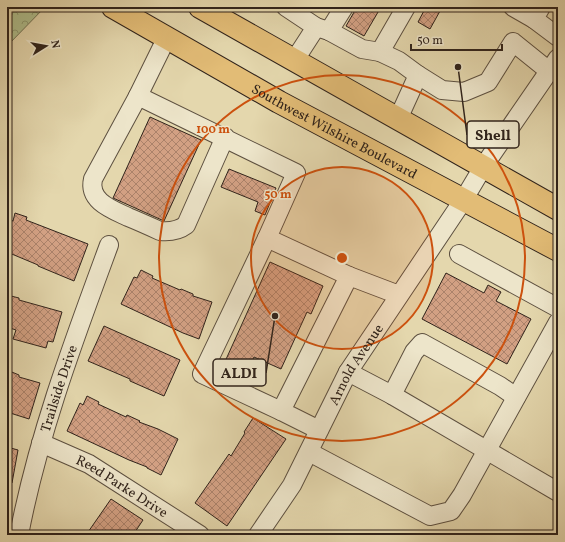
<svg xmlns="http://www.w3.org/2000/svg" width="565" height="542" font-family="Vollkorn,serif">
<style>
.forest{fill:url(#forest-crowns);stroke:#707154}
.building{fill:url(#building-cross-hatch);stroke:#30231b}
.lines{fill:none;stroke-linecap:round;stroke-linejoin:round}
.minor-casing{stroke:#5d5040;stroke-width:20}
.major-casing{stroke:#30231b;stroke-width:24}
.minor{stroke:#ede5ca;stroke-width:18}
.major{stroke:#e2bc76;stroke-width:22}
.ring{fill:none;stroke:#cc510e;stroke-width:2}
.labels{text-anchor:middle;stroke-width:3;stroke-linejoin:round;paint-order:stroke}
.street-label{font-size:14px;fill:#30231b;stroke:#ede5ca}
.centre{fill:#cc510e;stroke:#ede5ca;stroke-width:2}
.ring-label{font-size:12px;text-anchor:middle;font-weight:bold;fill:#cc510e;stroke:#ede5ca;stroke-width:3;stroke-linejoin:round;paint-order:stroke}
.leader{fill:none;stroke:#30231b;stroke-width:1.5}
.callout-dot{fill:#30231b;stroke:#ede5ca;stroke-width:1.5}
.callout{fill:#ede5ca;stroke:#30231b;stroke-width:1.5}
.callout-label{font-size:15px;text-anchor:middle;font-weight:bold;fill:#30231b}
</style>
<defs>
<pattern id="forest-crowns" width="20" height="18" patternUnits="userSpaceOnUse"><rect width="20" height="18" fill="#afbf8d"/><path d="M2 6a3 3 0 1 1 6 0M12 15a3 3 0 1 1 6 0" fill="none" stroke="#8f9b72"/></pattern>
<pattern id="building-cross-hatch" width="8" height="8" patternUnits="userSpaceOnUse"><rect width="8" height="8" fill="#d2a083"/><path d="M0 0l8 8M0 8l8-8" fill="none" stroke="#ab826a"/></pattern>
</defs>
<rect width="100%" height="100%" fill="#e4d7ad"/>
<filter id="stains"><feTurbulence type="fractalNoise" baseFrequency=".005" numOctaves="4"/><feColorMatrix values="0 0 0 0 .2 0 0 0 0 .09 0 0 0 0 .02 0 0 0 .5 -.17"/></filter>
<radialGradient id="worn" r=".72"><stop offset=".6" stop-color="#630" stop-opacity="0"/><stop offset="1" stop-color="#630" stop-opacity=".3"/></radialGradient>
<polygon class="forest" points="7,7 45,7 7,46"/>
<g class="building">
<polygon points="357,7 381,7 364,36 346,26"/>
<polygon points="426,7 432,7 440,11 430,29 418,22"/>
<polygon points="150,117 201,140 164,221 113,198"/>
<polygon points="229,169 276,188 265,215 255,211 258,202 221,187"/>
<polygon points="15,213 27,217 26,220 88,244 74,281 38,266 38,265 7,252 7,219 13,221"/>
<polygon points="270,262 323,286 311,314 307,312 281,369 254,357 245,376 223,366"/>
<polygon points="141,270 153,276 152,278 180,290 181,289 193,294 193,296 212,302 199,339 183,333 121,304 134,277 137,278"/>
<polygon points="446,273 484,293 488,285 501,292 496,301 531,319 507,364 422,319"/>
<polygon points="7,295 19,298 19,300 62,312 53,342 48,341 46,348 13,339 16,330 7,327"/>
<polygon points="104,326 180,360 164,396 130,381 130,379 88,361"/>
<polygon points="7,370 19,375 19,377 40,383 29,419 7,412"/>
<polygon points="87,396 99,402 98,404 126,417 127,415 140,421 139,422 158,429 178,439 161,475 147,468 147,467 129,460 67,431 80,403 83,405"/>
<polygon points="253,418 286,439 227,526 195,503 229,454 231,456 245,433 244,432"/>
<polygon points="7,447 18,450 12,483 7,483"/>
<polygon points="111,499 143,520 133,535 86,535"/>
</g>
<g class="lines">
<g class="minor-casing">
<g id="minor">
<polyline points="286,7 316,27 294,61"/>
<polyline points="513,7 534,19"/>
<polyline points="541,7 534,19 558,37"/>
<polyline points="316,27 329,31 362,49 380,52"/>
<polyline points="329,31 344,7"/>
<polyline points="167,37 138,96 296,173 267,238 349,276"/>
<polyline points="418,75 442,90 464,92 488,82 513,42 549,71"/>
<path d="M138 96 93 179C88 201 111 209 128 217 138 221 149 226 160 231 170 232 178 231 186 225L225 137"/>
<polyline points="398,119 418,75 399,61 380,52 406,7"/>
<polyline points="267,238 202,374 281,411"/>
<polyline points="459,254 558,308"/>
<polyline points="348,372 392,395 558,492"/>
<polyline points="392,395 414,352 422,343 500,386 516,397"/>
<polyline points="319,430 281,411 349,276 399,295"/>
<path id="s1" d="M41 443 89 464 200 535"/>
<polyline points="309,452 430,516 451,511 462,495 558,322"/>
<path id="s2" d="M19 535C38 435 74 340 109 245"/>
<path id="s3" d="M258 535 292 485 348 372 464 199 483 167 558 58"/>
</g>
</g>
<g class="major-casing">
<g id="major">
<path id="s4" d="M113 7 279 102 558 250"/>
<polyline points="200,7 558,209"/>
</g>
</g>
<use href="#minor" class="minor"/>
<use href="#major" class="major"/>
</g>
<circle cx="342" cy="258" r="91" fill="#cc510e" fill-opacity=".12"/>
<g class="ring">
<circle cx="342" cy="258" r="91"/>
<circle cx="342" cy="258" r="183"/>
</g>
<g class="labels">
<g class="street-label">
<text dy="5" stroke="none"><textPath href="#s4" startOffset="254">Southwest Wilshire Boulevard</textPath></text>
<text dy="5" stroke="none"><textPath href="#s3" startOffset="197">Arnold Avenue</textPath></text>
<text dy="5" stroke="none"><textPath href="#s2" startOffset="152">Trailside Drive</textPath></text>
<text dy="5" stroke="none"><textPath href="#s1" startOffset="92">Reed Parke Drive</textPath></text>
</g>
</g>
<circle cx="342" cy="258" r="6" class="centre"/>
<g class="ring-label">
<text x="213" y="133">100 m</text>
<text x="278" y="198">50 m</text>
</g>
<path class="leader" d="M458 67L467 135M275 316L266 373"/>
<g class="callout-dot">
<circle cx="458" cy="67" r="4"/>
<circle cx="275" cy="316" r="4"/>
</g>
<g class="callout">
<rect x="467" y="121" width="52" height="27" rx="4"/>
<rect x="213" y="359" width="53" height="27" rx="4"/>
</g>
<g class="callout-label">
<text x="493" y="140">Shell</text>
<text x="239" y="378">ALDI</text>
</g>
<rect width="565" height="542" fill="none" stroke="#e4d7ad" stroke-width="24"/>
<rect x="8" y="8" width="549" height="526" fill="none" stroke="#30231b" stroke-width="2"/>
<rect x="12" y="12" width="541" height="518" fill="none" stroke="#30231b"/>
<g transform="translate(46 46) rotate(79)" stroke="#ede5ca" stroke-width="3" paint-order="stroke">
<path d="M0-3L7 15L0 10L-7 15Z" fill="#30231b"/>
<text y="-6" font-size="11" font-weight="bold" text-anchor="middle" fill="#30231b">N</text>
</g>
<path d="M411 44v6h91v-6" fill="none" stroke="#30231b" stroke-width="2"/>
<text x="417" y="44" font-size="12" fill="#30231b" stroke="#ede5ca" stroke-width="3" paint-order="stroke">50 m</text>
<rect width="100%" height="100%" filter="url(#stains)"/>
<rect width="100%" height="100%" fill="url(#worn)"/>
</svg>
